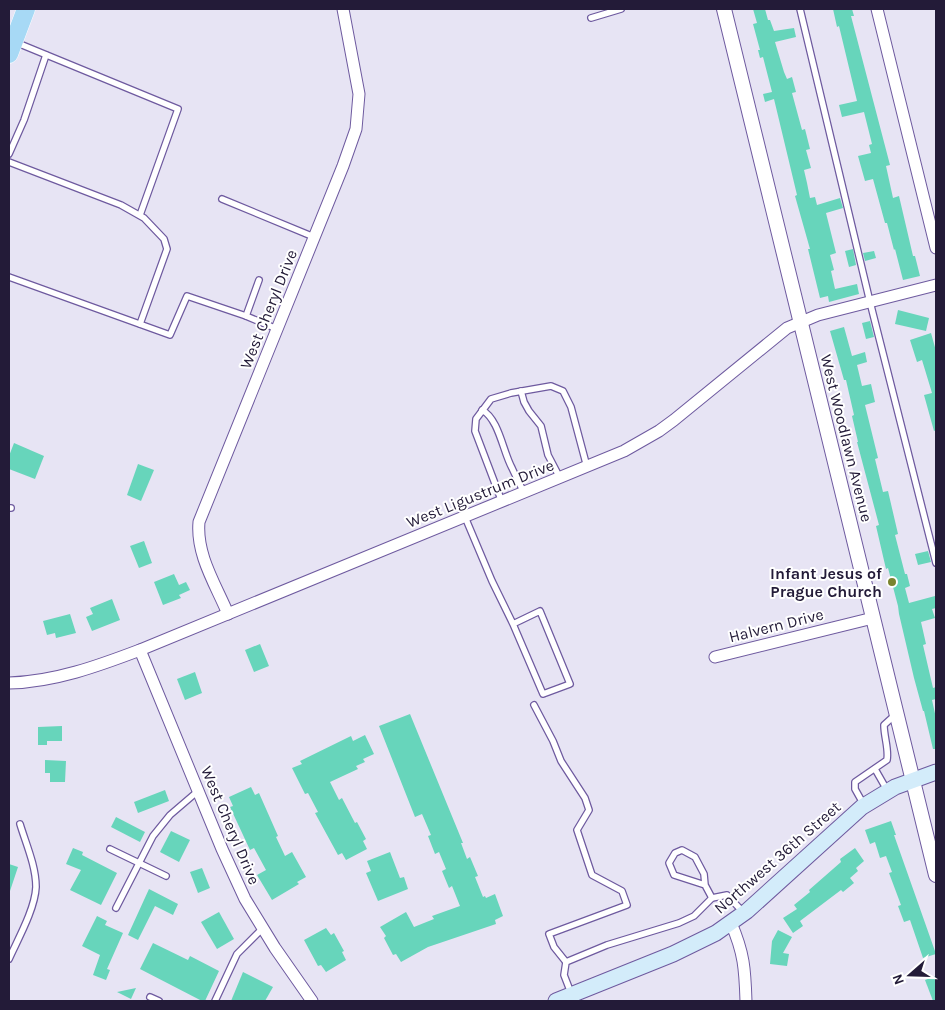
<svg xmlns="http://www.w3.org/2000/svg" width="945" height="1010" font-family="Karla,sans-serif">
<style>
.building{fill:#67d5bb}
.lines{fill:none;stroke-linecap:round;stroke-linejoin:round}
.service-casing{stroke:#6e5a9f;stroke-width:8}
.minor-casing{stroke:#6e5a9f;stroke-width:13}
.tertiary-casing{stroke:#6e5a9f;stroke-width:16}
.secondary-casing{stroke:#6e5a9f;stroke-width:17}
.primary-casing{stroke:#fff;stroke-width:19}
.service{stroke:#fff;stroke-width:5.5}
.minor{stroke:#fff;stroke-width:11}
.tertiary{stroke:#fff;stroke-width:14}
.secondary{stroke:#d3ecfa;stroke-width:15}
.primary{stroke:#a7d9f5;stroke-width:18}
.poi-dot{fill:#79832f;stroke:#fff;stroke-width:2}
.labels{text-anchor:middle;stroke-width:4;stroke-linejoin:round;paint-order:stroke}
.street-label{font-size:16px;fill:#231b38;stroke:#fff}
.poi-label{font-size:16px;font-weight:bold;fill:#231b38;stroke:#fff;text-anchor:end}
</style>
<rect width="100%" height="100%" fill="#e7e4f4"/>
<g class="building">
<polygon points="753,9 765,9 768,20 770,20 774,31 794,28 796,37 775,42 784,72 787,79 792,77 796,92 792,93 802,130 805,129 810,149 806,150 811,168 804,170 807,183 810,198 815,197 817,205 840,198 843,208 826,213 836,253 830,255 834,270 831,271 835,289 857,284 859,294 829,302 828,296 820,298 808,249 810,249 795,196 797,195 774,99 765,102 763,94 772,92 763,57 760,58 758,50 760,50 753,24 757,23"/>
<polygon points="833,9 852,9 854,16 851,16 890,165 886,166 893,198 899,196 913,256 915,256 920,276 903,280 895,249 894,250 887,223 885,223 873,179 865,181 858,156 871,153 869,145 872,144 864,112 842,117 839,105 857,101 839,26 837,27"/>
<polygon points="853,249 856,265 849,267 845,251"/>
<polygon points="874,251 876,258 865,261 863,253"/>
<polygon points="898,310 929,318 926,331 895,324"/>
<polygon points="870,321 874,337 866,339 862,323"/>
<polygon points="844,327 852,356 865,352 867,362 857,365 862,386 871,384 875,402 865,405 878,458 875,459 883,492 888,491 898,534 895,535 905,574 907,574 910,586 905,588 909,603 935,596 936,600 936,608 932,609 935,618 921,622 926,644 923,645 933,688 936,687 936,699 932,700 936,718 936,749 933,749 924,711 923,711 914,678 899,614 898,606 888,568 886,569 876,526 879,525 857,442 858,442 852,416 854,415 846,380 844,380 830,331"/>
<polygon points="931,333 936,351 936,430 934,431 924,395 932,393 922,360 917,362 910,340"/>
<polygon points="14,443 44,456 35,479 9,469 9,456"/>
<polygon points="138,464 154,470 141,501 127,495"/>
<polygon points="144,541 152,563 139,568 130,546"/>
<polygon points="928,551 931,562 918,565 915,554"/>
<polygon points="174,574 179,585 186,582 190,590 179,595 181,598 163,605 154,582"/>
<polygon points="112,599 120,620 92,631 86,617 93,614 90,608"/>
<polygon points="70,614 76,633 56,638 55,633 47,635 43,621"/>
<polygon points="260,644 269,666 254,672 245,650"/>
<polygon points="195,672 202,693 185,700 177,679"/>
<polygon points="410,714 463,843 461,843 467,859 470,857 478,876 475,877 483,897 485,896 486,898 495,894 503,916 495,920 496,924 428,947 401,962 396,954 393,955 384,938 386,936 380,927 406,912 414,927 434,919 432,916 460,906 452,886 449,888 442,871 446,869 439,852 435,854 428,836 431,835 422,814 415,817 379,726"/>
<polygon points="62,726 62,741 47,741 47,745 38,745 38,727"/>
<polygon points="365,735 374,754 363,759 365,762 356,766 358,769 330,782 339,800 342,798 355,823 357,822 366,839 363,841 367,849 346,860 342,853 338,855 315,813 318,812 308,793 305,794 292,768 302,764 300,761 351,736 353,741"/>
<polygon points="45,760 66,761 65,782 50,782 50,773 45,773"/>
<polygon points="251,787 255,795 259,793 278,836 276,837 285,856 292,852 306,877 297,882 299,884 272,900 257,875 266,870 254,848 250,850 230,807 233,806 229,797"/>
<polygon points="165,790 169,801 138,813 134,802"/>
<polygon points="116,817 145,832 140,842 111,827"/>
<polygon points="891,821 896,835 894,835 936,954 923,958 910,920 904,922 898,906 901,905 889,873 892,872 886,856 880,858 875,842 870,844 865,830"/>
<polygon points="171,831 190,840 179,862 160,852"/>
<polygon points="73,848 83,852 82,855 117,873 101,905 70,890 81,870 66,864"/>
<polygon points="855,848 864,861 856,868 858,871 850,878 854,883 843,892 841,890 800,921 803,926 793,933 783,918 797,909 794,905 810,892 809,890 841,862 840,859"/>
<polygon points="390,852 400,878 404,877 408,889 378,901 366,873 371,871 367,861"/>
<polygon points="9,864 18,867 10,891 9,891"/>
<polygon points="202,868 210,888 198,893 190,872"/>
<polygon points="149,889 178,904 173,915 155,906 138,940 128,935"/>
<polygon points="219,912 234,939 217,949 201,922"/>
<polygon points="97,916 107,921 105,925 123,933 107,969 110,970 106,980 93,975 100,955 82,946"/>
<polygon points="326,928 331,935 334,933 344,951 342,952 346,960 326,972 321,965 318,966 304,940"/>
<polygon points="778,930 792,937 783,953 789,954 787,966 770,964 772,941"/>
<polygon points="153,943 188,960 190,956 219,971 205,1001 202,1001 140,969"/>
<polygon points="243,972 273,987 265,1001 231,1001"/>
<polygon points="936,976 936,1001 933,1001 925,980"/>
<polygon points="136,988 131,999 117,992"/>
</g>
<g class="lines">
<g class="service-casing">
<g id="service">
<polyline points="800,9 870,302 936,563"/>
<polyline points="591,18 621,9"/>
<polyline points="15,42 178,109 140,215"/>
<polyline points="9,154 24,120 46,55"/>
<polyline points="9,162 121,205 144,218 164,239 167,249 140,324"/>
<polyline points="222,199 314,237"/>
<polyline points="9,277 170,335 187,296 246,316 277,329"/>
<polyline points="246,316 259,280"/>
<polyline points="521,391 524,402 529,411 541,426 548,455 560,478"/>
<path d="M482 410C499 419 503 452 512 468 516 477 520 484 524 493"/>
<polyline points="502,502 475,431 476,419 491,399 511,393 551,386 563,391 571,407 587,467"/>
<polyline points="9,508 11,508"/>
<polyline points="465,517 492,581 513,624 543,694 570,684 540,611 513,624"/>
<polyline points="534,705 553,741 561,761 585,798 589,810 577,830 592,875 622,891 627,905 549,934 554,947 566,962"/>
<polyline points="875,769 887,790"/>
<path d="M864 805 855 789V782L887 760C889 749 884 737 884 725L895 715"/>
<polyline points="110,849 166,876"/>
<polyline points="705,885 704,874 695,857 682,850 675,853 669,863 674,875 705,885 712,898"/>
<polyline points="116,908 153,836 170,815 198,791"/>
<path d="M9 959C18 939 35 909 36 887 36 866 26 844 20 824"/>
<polyline points="571,993 564,975 566,962 607,945 679,923 694,916 712,898 727,895 743,912"/>
<polyline points="150,997 159,1001"/>
<polyline points="215,1001 237,954 263,928"/>
</g>
</g>
<g class="minor-casing">
<g id="minor">
<polyline points="877,9 936,248"/>
<path d="M228 614C216 585 196 555 199 522L343 166 356 129 359 94 343 9"/>
<polyline points="140,650 222,849 245,899 275,948 312,1001"/>
<polyline points="715,657 873,618"/>
<path d="M9 683C54 682 98 666 140 650L624 451 659 431 674 420 787 328 818 315 936 285"/>
<path d="M731 923C744 953 745 969 746 1001"/>
</g>
</g>
<g class="tertiary-casing">
<polyline id="tertiary" points="724,9 936,875"/>
</g>
<g class="secondary-casing">
<polyline id="secondary" points="556,1001 673,954 716,933 747,911 862,807 895,787 936,772"/>
</g>
<g class="primary-casing">
<polyline id="primary" points="9,54 26,9"/>
</g>
<use href="#service" class="service"/>
<use href="#minor" class="minor"/>
<use href="#tertiary" class="tertiary"/>
<use href="#secondary" class="secondary"/>
<use href="#primary" class="primary"/>
</g>
<circle class="poi-dot" cx="892" cy="582" r="5"/>
<g class="labels">
<g class="street-label">
<text transform="translate(268 309) rotate(-68)" y="6">West Cheryl Drive</text>
<text transform="translate(847 438) rotate(76)" y="6">West Woodlawn Avenue</text>
<text transform="translate(480 493) rotate(-22)" y="6">West Ligustrum Drive</text>
<text transform="translate(776 625) rotate(-14)" y="6">Halvern Drive</text>
<text transform="translate(231 825) rotate(67)" y="6">West Cheryl Drive</text>
<text transform="translate(777 857) rotate(-41)" y="6">Northwest 36th Street</text>
</g>
<g class="poi-label">
<text x="882" y="579">Infant Jesus of<tspan x="882" dy="18">Prague Church</tspan></text>
</g>
</g>
<rect width="945" height="1010" fill="none" stroke="#231b38" stroke-width="20"/>
<g transform="translate(910 975) rotate(250)" stroke="#ffffff" stroke-width="4" paint-order="stroke">
<path d="M0-4L9 19L0 12L-9 19Z" fill="#231b38"/>
<text y="-8" font-size="14" font-weight="bold" text-anchor="middle" fill="#231b38">N</text>
</g>
</svg>
